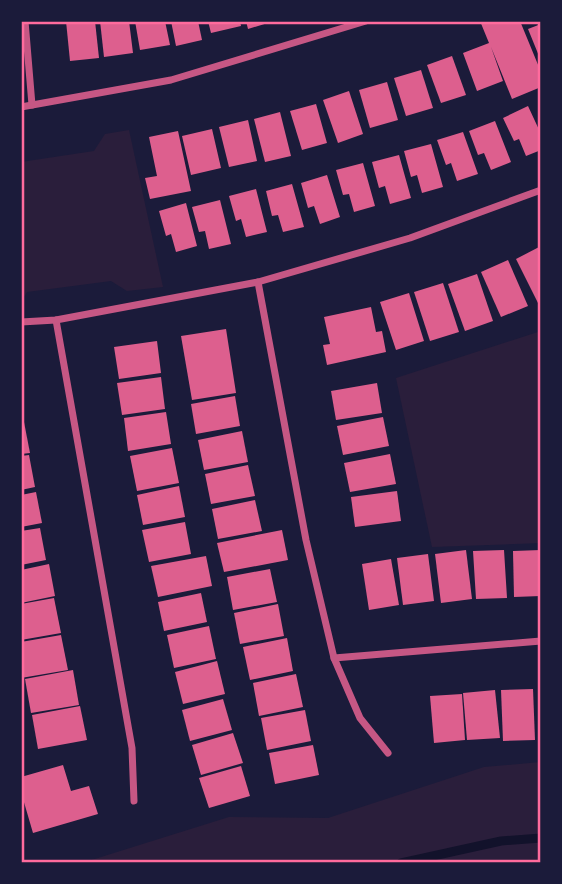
<svg xmlns="http://www.w3.org/2000/svg" width="562" height="884" font-family="Cabin,sans-serif">
<style>
.green{fill:#2a1e3b}
.lines{fill:none;stroke-linecap:round;stroke-linejoin:round}
.stream{stroke:#12122b;stroke-width:9}
.building{fill:#dd5f8e}
.minor{stroke:#c65784;stroke-width:7}
.neatline{fill:none;stroke:#ff6b9d;stroke-width:2.5}
</style>
<rect width="100%" height="100%" fill="#1b1b3a"/>
<g class="green">
<polygon points="129,130 163,287 127,291 111,281 27,292 21,302 21,162 94,151 105,134"/>
<polygon points="541,331 541,543 432,547 396,378"/>
<polygon points="541,762 541,863 82,863 229,817 328,818 484,767"/>
</g>
<g class="lines">
<polyline class="stream" points="401,863 501,841 541,838"/>
</g>
<g class="building">
<polygon points="66,21 95,21 99,58 70,61"/>
<polygon points="100,21 129,21 133,53 104,57"/>
<polygon points="135,21 165,21 170,45 140,50"/>
<polygon points="171,21 198,21 202,40 176,46"/>
<polygon points="208,21 240,21 241,26 211,33"/>
<polygon points="246,21 271,21 271,22 248,29"/>
<polygon points="480,21 520,21 541,72 541,87 512,99 491,47 503,81 477,91 463,53 489,43"/>
<polygon points="541,24 541,61 528,29"/>
<polygon points="452,56 466,95 441,103 427,65"/>
<polygon points="421,70 433,108 406,116 394,78"/>
<polygon points="387,82 398,120 370,128 359,90"/>
<polygon points="349,91 363,134 338,143 323,100"/>
<polygon points="316,104 327,143 302,150 290,111"/>
<polygon points="528,106 541,134 541,150 526,156 519,139 514,141 503,118"/>
<polygon points="280,112 291,156 265,162 254,119"/>
<polygon points="248,120 257,161 229,167 219,127"/>
<polygon points="495,121 511,162 491,170 484,153 478,155 469,131"/>
<polygon points="212,129 221,168 191,175 182,136"/>
<polygon points="178,131 191,191 150,199 145,178 157,176 149,137"/>
<polygon points="463,132 478,174 457,181 451,163 446,165 437,140"/>
<polygon points="431,144 443,187 422,193 417,175 411,177 404,151"/>
<polygon points="399,155 411,198 390,204 385,186 379,188 372,162"/>
<polygon points="363,163 375,206 354,212 349,194 343,195 336,170"/>
<polygon points="327,175 340,217 320,224 314,206 308,208 301,183"/>
<polygon points="292,184 304,227 283,232 278,215 272,216 266,191"/>
<polygon points="256,189 267,232 246,237 241,219 236,221 229,196"/>
<polygon points="220,200 231,244 209,249 205,231 199,232 192,207"/>
<polygon points="186,203 197,246 176,252 171,234 166,236 159,211"/>
<polygon points="541,246 541,302 538,303 516,259"/>
<polygon points="508,260 528,306 501,317 481,272"/>
<polygon points="477,274 493,321 465,331 448,284"/>
<polygon points="443,283 459,332 430,341 414,292"/>
<polygon points="409,293 424,341 396,350 380,302"/>
<polygon points="371,307 376,332 382,331 386,352 327,365 323,345 330,344 324,317"/>
<polygon points="226,329 236,393 192,400 181,336"/>
<polygon points="157,341 161,373 119,379 114,347"/>
<polygon points="161,377 165,409 122,415 117,383"/>
<polygon points="377,383 382,413 336,420 331,391"/>
<polygon points="235,396 240,426 196,434 191,404"/>
<polygon points="166,412 171,444 128,451 124,418"/>
<polygon points="383,417 389,446 343,455 337,426"/>
<polygon points="21,422 24,422 30,453 21,454"/>
<polygon points="242,431 248,462 204,470 198,440"/>
<polygon points="172,448 179,483 137,491 130,456"/>
<polygon points="390,454 396,484 350,492 344,463"/>
<polygon points="29,455 35,487 21,490 21,456"/>
<polygon points="248,465 255,496 211,504 205,474"/>
<polygon points="179,486 185,517 143,525 137,495"/>
<polygon points="397,491 401,521 355,527 351,497"/>
<polygon points="36,492 42,523 21,527 21,495"/>
<polygon points="255,500 262,531 218,539 212,509"/>
<polygon points="185,522 191,554 149,562 142,530"/>
<polygon points="40,528 46,560 21,565 21,531"/>
<polygon points="282,530 288,560 224,572 217,543"/>
<polygon points="466,550 472,599 441,603 435,554"/>
<polygon points="504,550 507,598 476,599 473,551"/>
<polygon points="541,550 541,596 514,597 513,551"/>
<polygon points="428,554 434,601 403,605 397,558"/>
<polygon points="206,556 212,586 158,597 151,566"/>
<polygon points="391,559 399,605 369,610 362,564"/>
<polygon points="49,564 55,596 21,603 21,570"/>
<polygon points="270,569 277,602 233,610 227,577"/>
<polygon points="201,593 207,622 164,631 158,602"/>
<polygon points="54,598 61,633 21,640 21,604"/>
<polygon points="278,604 284,636 240,644 234,613"/>
<polygon points="209,626 216,659 174,668 167,635"/>
<polygon points="61,635 68,670 21,678 21,642"/>
<polygon points="287,638 293,671 250,680 243,647"/>
<polygon points="217,661 225,694 183,704 175,672"/>
<polygon points="73,670 79,705 31,713 25,679"/>
<polygon points="296,674 303,707 259,716 253,683"/>
<polygon points="533,689 535,740 503,741 501,690"/>
<polygon points="495,690 500,738 467,740 463,693"/>
<polygon points="462,694 465,740 434,743 430,696"/>
<polygon points="223,699 232,730 190,741 182,710"/>
<polygon points="80,706 87,740 38,749 32,715"/>
<polygon points="305,710 311,741 267,750 261,718"/>
<polygon points="233,733 243,763 201,775 192,745"/>
<polygon points="313,745 319,775 275,784 269,753"/>
<polygon points="63,765 71,791 89,786 98,814 33,833 21,792 21,777"/>
<polygon points="241,766 250,796 209,808 199,778"/>
</g>
<g class="lines">
<g class="minor">
<polyline points="25,21 32,105"/>
<polyline points="21,107 171,80 366,21"/>
<polyline points="258,282 306,540 334,658 360,718 388,753"/>
<polyline points="56,320 132,748 134,801"/>
<polyline points="21,322 56,320 258,282 410,238 541,190"/>
<polyline points="334,658 541,641"/>
</g>
</g>
<rect width="562" height="884" fill="none" stroke="#1b1b3a" stroke-width="46"/>
<rect x="23" y="23" width="516" height="838" class="neatline"/>
</svg>
